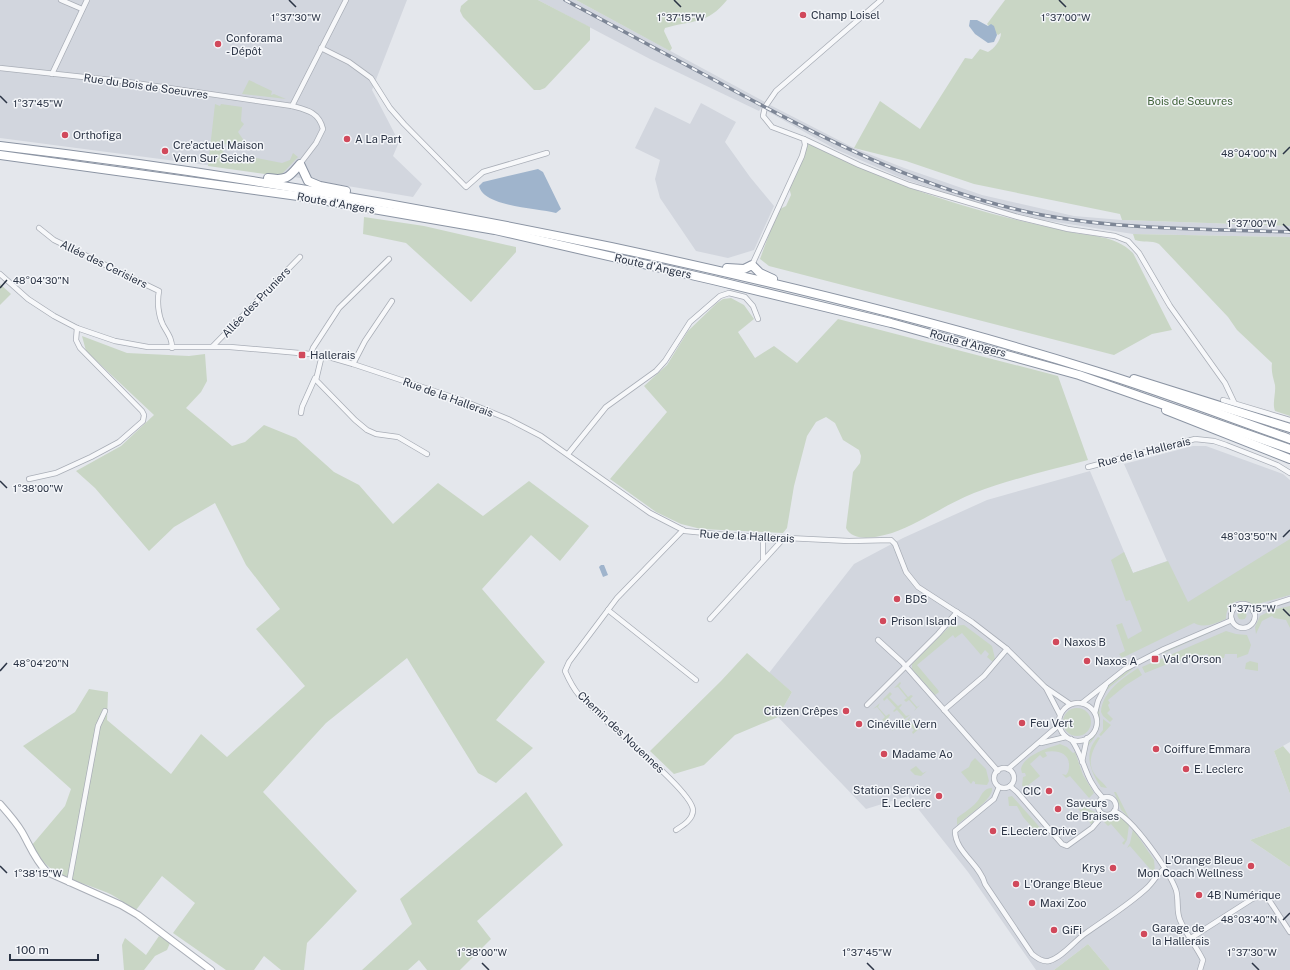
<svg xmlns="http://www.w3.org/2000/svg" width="1290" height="970" font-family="'Public Sans',sans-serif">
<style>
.built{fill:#d2d6de}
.green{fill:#c9d6c5}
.water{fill:#9fb4cc}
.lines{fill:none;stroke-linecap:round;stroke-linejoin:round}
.street-casing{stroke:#a9aeb7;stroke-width:6}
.secondary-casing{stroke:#a9aeb7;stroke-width:8}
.highway-casing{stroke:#8b94a3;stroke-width:10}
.street{stroke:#f7f8fa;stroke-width:4.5}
.secondary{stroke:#fff;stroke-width:6}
.highway{stroke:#fff;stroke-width:8}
.rail-casing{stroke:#7d8696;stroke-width:3.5}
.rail{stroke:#f4f6f9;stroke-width:2;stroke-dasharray:6;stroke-linecap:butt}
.ticks{fill:none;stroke:#2b3445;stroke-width:1.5}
.poi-dot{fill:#d1495b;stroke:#f4f6f9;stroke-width:1.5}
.labels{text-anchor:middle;stroke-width:3;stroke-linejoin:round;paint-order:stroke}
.poi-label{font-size:11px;fill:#2b3445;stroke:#f4f6f9;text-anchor:start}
.street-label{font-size:11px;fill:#2b3445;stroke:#f4f6f9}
.park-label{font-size:11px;fill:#3f6138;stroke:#f4f6f9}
.ticks-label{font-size:10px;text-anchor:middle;fill:#2b3445;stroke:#f4f6f9;stroke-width:3;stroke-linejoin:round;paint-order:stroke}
</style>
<rect width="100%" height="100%" fill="#e4e7ec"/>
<g class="built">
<polygon points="0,0 407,0 372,90 399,142 393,156 422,184 413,197 276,174 0,138"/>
<polygon points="538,0 576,0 765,102 759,111 650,59"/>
<polygon points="701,103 736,122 725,142 750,177 774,206 754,250 728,258 696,251 660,198 655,179 660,160 635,148 655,107 690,124"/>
<polygon points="770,105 854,148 904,168 982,195 1074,216 1122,220 1290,226 1290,237 1133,234 1043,220 981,204 906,180 835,149 767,111"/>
<polygon points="1193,446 1206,446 1283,474 1290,480 1290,742 1274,751 1290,794 1290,826 1250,840 1290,867 1290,970 1110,970 1088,944 1054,970 1036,970 968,872 908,796 866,809 778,717 792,692 769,673 854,564 903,538 987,500 1090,471 1133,573 1167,561 1124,464"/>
</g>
<g class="green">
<polygon points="468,0 538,0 590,27 590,40 545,88 540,90 534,90 463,17 460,11 461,6"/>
<path d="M576 0H727C707 25 692 20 665 28L664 31 672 48 670 51Z"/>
<path d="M1005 0H1290V226L1122 220 1120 214 974 184 906 161 854 148 880 101 920 129 965 58 972 59 980 49 988 52C994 49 1001 40 1001 33L998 35 987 24Z"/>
<polygon points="249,80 272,91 271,95 274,94 286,99 242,94"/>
<polygon points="215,104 220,106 221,104 242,107 241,121 244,124 238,132 249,148 224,144 223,155 248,159 252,157 282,163 290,160 293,153 298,157 280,176 208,166"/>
<path d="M808 143C841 159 874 175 908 187 959 206 1012 220 1066 231 1090 237 1114 234 1133 253L1172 330 1152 334 1114 355 769 266 760 259 778 210 786 206 791 195 789 187Z"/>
<polygon points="364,217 424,226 516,247 516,252 471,302 406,243 363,234"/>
<path d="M1133 234 1290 237V416L1275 411C1272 403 1276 394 1275 385 1273 377 1271 371 1272 363L1237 330 1228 317 1159 244C1151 240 1143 243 1135 240Z"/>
<polygon points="0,284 11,294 0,305"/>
<path d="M731 298 744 305 754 319 738 332 755 358 774 346 797 363 838 319 1058 376 1088 460C1050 470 1011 479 974 493 946 504 921 523 892 533 879 537 853 543 846 528L853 472 860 463 861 456 859 450 843 440 835 423 826 417 816 422 807 436 794 486 787 528 783 533 701 529 681 524 656 512 610 479 667 412 644 386 667 365 688 331 717 303 723 299Z"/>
<path d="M82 336 127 353 189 356 205 354 207 381 201 392 186 408 232 446 245 442 264 425 296 438 334 472 359 485 393 524 438 483 483 516 529 481 589 526 560 561 531 535 482 589 545 662 496 720 533 748 496 783 478 773 407 658 326 723 263 792 357 891 307 943 304 970H281L264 956 254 970H226L173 933 195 903 162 876 136 910C125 904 115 895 103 891 72 878 49 878 32 845L65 806 71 789 23 746 75 712 89 689 108 692 107 720 171 774 201 734 227 757 305 686 256 629 280 609 246 565 215 503 174 527 149 551 95 488 76 471 121 446 154 415 86 351Z"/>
<path d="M1290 539V595L1254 605C1240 596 1226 601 1226 619 1216 623 1205 629 1194 623L1122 658 1119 654 1125 651 1116 625 1122 623 1128 639 1142 631 1130 600 1126 601 1111 560 1124 552 1133 573 1168 561 1188 602Z"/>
<polygon points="1290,606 1290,628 1286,620 1274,618 1272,616 1262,621 1256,634 1255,627 1260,616 1272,610"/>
<circle cx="1242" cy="615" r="4.5"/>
<polygon points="964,625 992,646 995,659 993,662 987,657 989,654 985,650 981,655 962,633 955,638 953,635 917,665 938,690 939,692 935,695 912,669 912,664 950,626"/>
<polygon points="1227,625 1162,654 1162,653"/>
<polygon points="1226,631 1236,634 1247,635 1251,645 1248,654 1237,658 1237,654 1225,654 1224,658 1209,658 1208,654 1170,663 1145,673 1142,667"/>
<polygon points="747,653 792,692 778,717 735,735 704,765 674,774 650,751 721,681"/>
<polygon points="1250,661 1258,663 1258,671 1245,669 1246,663"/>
<path d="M1135 666C1127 676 1111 683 1103 695 1097 705 1100 711 1100 722 1100 731 1091 743 1086 748 1089 740 1096 735 1099 727 1100 720 1096 715 1097 709 1098 689 1120 675 1135 666Z"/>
<path d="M1138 668 1142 675 1126 685 1108 700 1110 703 1108 705 1110 710 1107 713 1113 719 1110 722 1103 716 1101 712C1102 692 1123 678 1138 668Z"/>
<polygon points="900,682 901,683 899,686 908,697 911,695 913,696 910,699 917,707 920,705 914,711 916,708 909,700 906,702 904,700 907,698 898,687 894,688"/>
<polygon points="890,692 892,694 889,697 898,706 901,704 902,705 899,708 906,716 910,715 902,721 904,718 897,710 894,712 893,711 896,708 887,698 884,701 883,699"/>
<polygon points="880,703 878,707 886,716 889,714 890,715 888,718 895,726 898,725 892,731 894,727 887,719 884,721 882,720 885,717 877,707 873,709"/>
<circle cx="1077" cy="722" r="14"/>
<polygon points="911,716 909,720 916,728 919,726 921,727 913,734 912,732 914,730 907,722 904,723"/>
<polygon points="1103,719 1111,725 1101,736 1099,735 1103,730"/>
<path d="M1098 737 1100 738C1092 750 1086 764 1096 776 1100 781 1104 783 1107 788L1101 787C1090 771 1083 753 1098 737Z"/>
<path d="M1060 744 1067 747 1073 753 1075 752 1083 775 1094 793 1089 798 1070 776 1066 778 1062 774 1066 775 1068 772C1073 755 1060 749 1045 752L1047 756 1043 758 1040 755 1030 764 1040 776 1026 787 1022 786 1023 777 1026 776 1025 773H1022L1021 769C1024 755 1048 748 1060 744Z"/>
<polygon points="1283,746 1290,754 1290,794 1274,751"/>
<polygon points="975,758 986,769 989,781 987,785 975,784 975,782 973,781 971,784 961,772 969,767 971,762"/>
<polygon points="916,766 923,773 927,771 921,776 915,775 910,770"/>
<path d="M992 788C994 799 966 817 957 825V818C963 813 975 806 979 799 982 794 984 788 992 788Z"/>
<polygon points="526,792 563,845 477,921 491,939 460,970 427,970 419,960 408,970 362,970 412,924 400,899"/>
<polygon points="1114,792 1116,792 1129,818 1121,810"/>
<polygon points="1012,796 1044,832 1039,835 1023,817 1017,806 1009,806 1008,797"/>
<path d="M1073 801 1081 810 1084 807 1095 812C1098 817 1096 821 1092 825L1072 802Z"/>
<polygon points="1116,816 1122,818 1129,825 1127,840 1124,845 1122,843 1125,840 1111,824 1108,826 1104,822"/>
<polygon points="1290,826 1290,867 1250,840"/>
<polygon points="1133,829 1154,860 1155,872 1147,872 1150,869 1130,846 1127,848 1130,843"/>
<polygon points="159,936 170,943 167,950 155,956 144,970 124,970 122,945 125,938 146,955"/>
<polygon points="1088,944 1110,970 1054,970"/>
</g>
<g class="water">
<polygon points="970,20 977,20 988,26 991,24 994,26 997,35 994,42 988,43 975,34 969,26"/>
<path d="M538 169 543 172 561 209 556 213C537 208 484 207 479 186L483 182Z"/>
<polygon points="601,565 604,565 608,575 603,577 599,567"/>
</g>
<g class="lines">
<g class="street-casing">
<g id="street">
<polyline points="61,0 82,9"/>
<polyline points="321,48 349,62 371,78 390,108 404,124 466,187 483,172 547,153"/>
<path d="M0 68 121 81 292 106C307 110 319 112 323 129L316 143 300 164"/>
<polyline points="52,74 87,0"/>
<polyline points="292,106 346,0"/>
<polyline points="804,139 859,165 909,185 1018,217 1068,229 1115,236 1128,241 1139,253 1170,306 1225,383 1234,402"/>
<path d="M39 228 54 240 159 291C157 301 158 315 163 325 168 334 172 338 172 348"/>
<polyline points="752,265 802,156 805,145 804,139 772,127 763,116 765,107 776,91 881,0"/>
<polyline points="0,274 28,299 54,316 77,328 115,341 148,347 230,347 322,355 353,364 464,401 508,419 541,436 650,513 685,531 726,535 849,541 891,540 895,544 906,572 918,587 972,622 1007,649 1045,687 1070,704"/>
<polyline points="213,346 300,257"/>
<polyline points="311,354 313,348 339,308 389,259"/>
<polyline points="322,355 316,380 355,420 367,430 376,434 398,437 427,454"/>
<polyline points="353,364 365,341 392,301"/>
<polyline points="1223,400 1290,420"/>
<polyline points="301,413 302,407 315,378"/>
<polyline points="568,454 606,407 656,371 665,361 690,322 720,296 729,293 745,297 753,306 758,319"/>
<polyline points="1088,467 1195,439 1214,441 1226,445 1277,465 1290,473"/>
<polyline points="29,479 56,473 91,457 119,442 143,421 144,415 142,411 80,348 76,340 77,328"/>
<polyline points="763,537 763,559"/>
<circle cx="1243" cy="616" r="12"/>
<polyline points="608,610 696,680"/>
<polyline points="1253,611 1290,599"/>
<polyline points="710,619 784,538"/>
<polyline points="878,640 902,662 998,771"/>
<polyline points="1046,688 1060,715"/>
<polyline points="1082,703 1125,669 1164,649 1232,620"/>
<circle cx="1078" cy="722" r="19"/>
<polyline points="867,705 938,634 957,612"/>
<polyline points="944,710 984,676 1007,649"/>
<polyline points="1095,713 1098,701 1106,685"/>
<path d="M1071 739C1085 758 1084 779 1103 798"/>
<polyline points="1041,743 1066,737"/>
<polyline points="1082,762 1087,738"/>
<circle cx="1004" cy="778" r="10"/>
<polyline points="1008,769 1059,725"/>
<polyline points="1010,786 1017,792 1062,844 1067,846 1092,828 1103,815"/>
<path d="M999 787 994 799 955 831C955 852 980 864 985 884L1032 954C1037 958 1042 962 1049 961 1063 957 1074 941 1086 933 1107 918 1129 905 1148 887 1154 881 1157 874 1164 869"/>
<circle cx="1107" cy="806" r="9"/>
<path d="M1114 811C1133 818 1169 871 1176 890 1179 900 1176 911 1180 920 1186 934 1196 946 1203 960L1200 970"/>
<path d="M676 830C682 826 693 820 693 810 692 789 597 717 579 695 573 688 569 680 565 671L569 662 617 598 683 530"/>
<polyline points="69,883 98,726 105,711"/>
<polyline points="1191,938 1252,899 1261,896 1269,900 1290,932"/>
</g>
</g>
<g class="secondary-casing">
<path id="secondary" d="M0 804C8 813 16 822 22 832 30 846 35 860 47 872L121 905 138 915 211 970"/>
</g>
<g class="highway-casing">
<g id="highway">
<path d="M0 146C205 170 409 205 611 247 774 282 936 321 1095 371 1161 391 1225 416 1290 439"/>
<polyline points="0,155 298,196 495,230 713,280 891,323 1079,375 1290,449"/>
<path d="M268 178C287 181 289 177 300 164L308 181 320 186 346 191"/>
<polyline points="727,268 744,269 752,265 760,273 773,279"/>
<polyline points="1134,379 1290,428"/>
<polyline points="1166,410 1290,459"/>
</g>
</g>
<use href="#street" class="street"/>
<use href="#secondary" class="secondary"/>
<use href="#highway" class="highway"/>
<g class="rail-casing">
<path id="rail" d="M565 0C621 30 677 60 733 90 831 143 931 193 1042 215 1124 230 1207 229 1290 232"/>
</g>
<use href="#rail" class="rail"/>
</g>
<path class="ticks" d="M289 0 296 7M674 0 681 7M1059 0 1066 7M0 96 7 103M1283 154 1290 147M1283 224 1290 231M0 288 7 280M0 481 7 488M1283 537 1290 530M1283 609 1290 616M0 671 7 663M0 866 7 873M1283 920 1290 913M482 963 489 970M867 963 874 970M1252 963 1259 970"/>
<g class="poi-dot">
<circle cx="803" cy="15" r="4"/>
<circle cx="218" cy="44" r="4"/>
<circle cx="65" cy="135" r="4"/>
<circle cx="347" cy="139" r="4"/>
<circle cx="165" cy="151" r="4"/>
<rect x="298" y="351" width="8" height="8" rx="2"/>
<circle cx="897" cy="599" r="4"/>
<circle cx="883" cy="621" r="4"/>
<circle cx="1056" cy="642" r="4"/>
<rect x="1151" y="655" width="8" height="8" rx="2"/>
<circle cx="1087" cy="661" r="4"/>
<circle cx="846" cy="711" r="4"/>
<circle cx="1022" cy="723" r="4"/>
<circle cx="859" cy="724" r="4"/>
<circle cx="1156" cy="749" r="4"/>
<circle cx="884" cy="754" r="4"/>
<circle cx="1186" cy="769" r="4"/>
<circle cx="1049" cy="791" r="4"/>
<circle cx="939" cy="796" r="4"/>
<circle cx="1058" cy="809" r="4"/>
<circle cx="993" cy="831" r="4"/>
<circle cx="1251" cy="866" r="4"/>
<circle cx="1113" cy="868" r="4"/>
<circle cx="1016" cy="884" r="4"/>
<circle cx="1199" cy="895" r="4"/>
<circle cx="1032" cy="903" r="4"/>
<circle cx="1054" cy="930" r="4"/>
<circle cx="1144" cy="934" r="4"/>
</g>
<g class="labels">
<g class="poi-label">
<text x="811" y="19">Champ Loisel</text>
<text x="226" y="42">Conforama<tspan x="226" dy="13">- Dépôt</tspan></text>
<text x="73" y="139">Orthofiga</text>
<text x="355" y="143">A La Part</text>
<text x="173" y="149">Cre'actuel Maison<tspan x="173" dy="13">Vern Sur Seiche</tspan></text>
<text x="310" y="359">Hallerais</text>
<text x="905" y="603">BDS</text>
<text x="891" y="625">Prison Island</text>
<text x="1064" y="646">Naxos B</text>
<text x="1163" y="663">Val d'Orson</text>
<text x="1095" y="665">Naxos A</text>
<text x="838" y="715" text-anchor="end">Citizen Crêpes</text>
<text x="1030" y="727">Feu Vert</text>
<text x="867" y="728">Cinéville Vern</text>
<text x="1164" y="753">Coiffure Emmara</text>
<text x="892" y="758">Madame Ao</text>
<text x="1194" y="773">E. Leclerc</text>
<text x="931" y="794" text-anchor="end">Station Service<tspan x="931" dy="13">E. Leclerc</tspan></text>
<text x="1041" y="795" text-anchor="end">CIC</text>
<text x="1066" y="807">Saveurs<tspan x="1066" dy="13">de Braises</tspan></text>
<text x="1001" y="835">E.Leclerc Drive</text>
<text x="1243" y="864" text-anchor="end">L'Orange Bleue<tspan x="1243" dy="13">Mon Coach Wellness</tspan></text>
<text x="1105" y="872" text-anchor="end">Krys</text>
<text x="1024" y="888">L'Orange Bleue</text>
<text x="1207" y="899">4B Numérique</text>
<text x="1040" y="907">Maxi Zoo</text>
<text x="1152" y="932">Garage de<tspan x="1152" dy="13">la Hallerais</tspan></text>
<text x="1062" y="934">GiFi</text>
</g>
<g class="street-label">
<text transform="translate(146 86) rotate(8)" y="4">Rue du Bois de Soeuvres</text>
<text transform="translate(336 203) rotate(10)" y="4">Route d'Angers</text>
<text transform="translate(104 264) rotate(26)" y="4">Allée des Cerisiers</text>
<text transform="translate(653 266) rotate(13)" y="4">Route d'Angers</text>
<text transform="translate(256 302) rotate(-46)" y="4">Allée des Pruniers</text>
<text transform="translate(968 343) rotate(15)" y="4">Route d'Angers</text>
<text transform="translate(448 397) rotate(20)" y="4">Rue de la Hallerais</text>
<text transform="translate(1144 452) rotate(-14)" y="4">Rue de la Hallerais</text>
<text transform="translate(747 536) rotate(3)" y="4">Rue de la Hallerais</text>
<text transform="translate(621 732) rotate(43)" y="4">Chemin des Nouennes</text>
</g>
<g class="park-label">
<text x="1190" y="105">Bois de Sœuvres</text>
</g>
</g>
<g class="ticks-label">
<text x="681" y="21">1°37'15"W</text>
<text x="296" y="21">1°37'30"W</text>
<text x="1066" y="21">1°37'00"W</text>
<text x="38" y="107">1°37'45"W</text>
<text x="1249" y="157">48°04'00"N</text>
<text x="1252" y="227">1°37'00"W</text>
<text x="41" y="284">48°04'30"N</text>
<text x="38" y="492">1°38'00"W</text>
<text x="1249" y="540">48°03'50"N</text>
<text x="1252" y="612">1°37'15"W</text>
<text x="41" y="667">48°04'20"N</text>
<text x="38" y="877">1°38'15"W</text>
<text x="1249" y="923">48°03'40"N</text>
<text x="482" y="956">1°38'00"W</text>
<text x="867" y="956">1°37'45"W</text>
<text x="1252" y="956">1°37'30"W</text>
</g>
<path d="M10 954v6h88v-6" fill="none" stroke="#2b3445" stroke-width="2"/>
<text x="16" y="954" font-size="12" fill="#2b3445" stroke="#f4f6f9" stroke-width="3" paint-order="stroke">100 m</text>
</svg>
